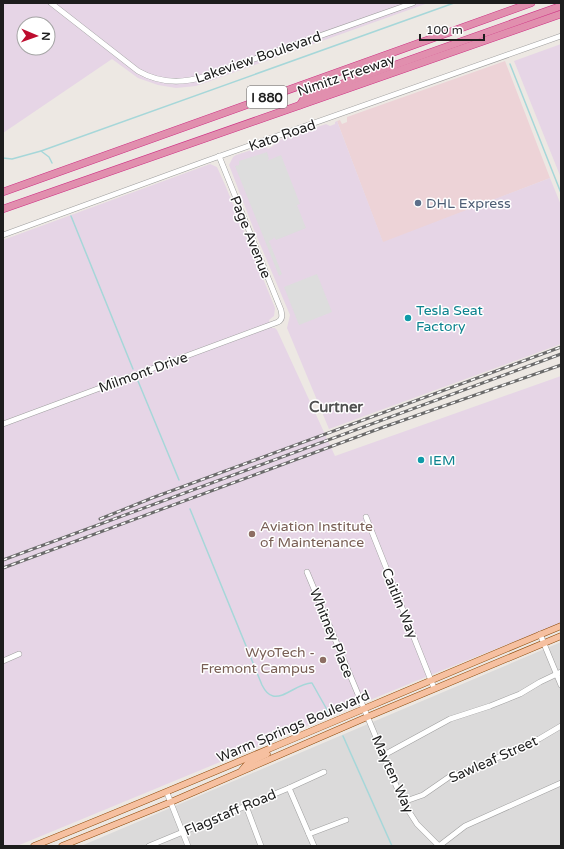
<svg xmlns="http://www.w3.org/2000/svg" width="564" height="849" font-family="'Varela Round',sans-serif">
<style>
.residential{fill:#dbdada}
.commercial{fill:#edd3d7}
.industrial{fill:#e6d5e6;fill-rule:evenodd}
.parking{fill:#ddd}
.lines{fill:none;stroke-linecap:round;stroke-linejoin:round}
.stream{stroke:#a6d7d9;stroke-width:1.5}
.minor-casing{stroke:#9e9e9e;stroke-width:6}
.major-casing{stroke:#8c4809;stroke-width:7}
.highway-casing{stroke:#cd2e83;stroke-width:8}
.minor{stroke:#fff;stroke-width:5}
.major{stroke:#f6c0a0;stroke-width:6}
.highway{stroke:#e18fae;stroke-width:7}
.rail-casing{stroke:#6b6b6b;stroke-width:3}
.rail{stroke:#fff;stroke-width:1.5;stroke-dasharray:4.5;stroke-linecap:butt}
.service-dot{fill:#5c6f8a;stroke:#fff;stroke-width:1.5}
.culture-dot{fill:#0f9aa8;stroke:#fff;stroke-width:1.5}
.education-dot{fill:#8d6e63;stroke:#fff;stroke-width:1.5}
.labels{text-anchor:middle;stroke-width:3;stroke-linejoin:round;paint-order:stroke}
.shield{fill:#fff;stroke:#616161;stroke-width:1}
.shield-label{font-size:13px;font-weight:bold;fill:#1d1d1d}
.street-label{font-size:14px;fill:#1d1d1d;stroke:#fff}
.service-label{font-size:14px;fill:#4e5e75;stroke:#fff;text-anchor:start}
.culture-label{font-size:14px;fill:#0d838f;stroke:#fff;text-anchor:start}
.education-label{font-size:14px;fill:#785e54;stroke:#fff;text-anchor:start}
.neighbourhood-label{font-size:15px;font-weight:bold;fill:#505050;stroke:#fff}
</style>
<rect width="100%" height="100%" fill="#ede8e3"/>
<polygon class="residential" points="561,642 561,846 81,846 382,718"/>
<polygon class="commercial" points="505,61 550,178 383,243 337,121 340,120 342,124 347,122 347,117"/>
<g class="industrial">
<path d="M3 3H428L196 86 176 88 158 85 138 78 112 59 3 133ZM24 24H48V48H24Z"/>
<polygon points="561,44 561,178 514,61"/>
<polygon points="337,121 383,242 550,178 561,205 561,344 329,429 287,328 290,315 254,230 229,165 233,157 236,155 264,146 266,146 268,149 273,146 276,141 326,124 330,126 335,124 335,122"/>
<polygon points="210,164 217,167 226,187 275,308 274,316 269,320 272,328 275,328 277,330 335,456 561,376 561,623 433,674 17,846 3,846 3,240"/>
</g>
<g class="parking">
<polygon points="267,152 269,159 267,161 281,155 300,204 297,205 306,228 276,240 274,237 273,239 269,241 282,274 279,276 235,166 239,165 239,161"/>
<polygon points="317,274 332,312 299,325 284,287"/>
</g>
<g class="lines">
<g class="stream">
<polyline points="510,64 561,193"/>
<polyline points="41,151 49,157 52,163"/>
<polyline points="3,158 12,159 41,151 454,3"/>
<polyline points="71,216 133,369"/>
<polyline points="138,381 179,480"/>
<path d="M190 509 262 685C264 689 268 695 273 696 284 699 300 682 312 683L330 715"/>
<polyline points="343,736 392,846"/>
</g>
<g class="minor-casing">
<g id="minor">
<path d="M51 3 138 71C159 83 180 84 203 77L413 3"/>
<polyline points="3,235 206,161 561,36"/>
<path d="M3 424 278 322C283 319 282 315 281 310L219 156"/>
<polyline points="366,517 434,688"/>
<polyline points="307,572 403,802 417,824 439,846 465,826 561,783"/>
<polyline points="540,634 561,685"/>
<polyline points="3,661 19,654"/>
<polyline points="384,755 450,719 490,706 520,694 540,682 561,672"/>
<polyline points="289,788 314,846"/>
<polyline points="167,793 188,846"/>
<polyline points="403,802 423,795 449,777 481,765 539,739 561,726"/>
<polyline points="246,806 261,846"/>
<polyline points="309,834 346,820"/>
<polyline points="149,846 289,788 324,772"/>
</g>
</g>
<g class="major-casing">
<g id="major">
<polyline points="242,770 248,763 267,754"/>
<path d="M34 846C211 775 385 699 561 626"/>
<polyline points="62,846 171,802 367,717 561,636"/>
</g>
</g>
<g class="highway-casing">
<g id="highway">
<polyline points="300,105 305,97 561,6"/>
<polyline points="3,192 531,3"/>
<polyline points="3,209 561,14"/>
</g>
</g>
<use href="#minor" class="minor"/>
<use href="#major" class="major"/>
<use href="#highway" class="highway"/>
<g class="rail-casing">
<g id="rail">
<polyline points="100,519 152,498 561,347"/>
<polyline points="3,560 561,354"/>
<polyline points="3,568 381,428 561,365"/>
</g>
</g>
<use href="#rail" class="rail"/>
</g>
<circle class="service-dot" cx="418" cy="203" r="4"/>
<g class="culture-dot">
<circle cx="408" cy="318" r="4"/>
<circle cx="421" cy="460" r="4"/>
</g>
<g class="education-dot">
<circle cx="252" cy="534" r="4"/>
<circle cx="323" cy="660" r="4"/>
</g>
<g class="labels">
<rect class="shield" x="247" y="86" width="40" height="22" rx="3"/>
<g class="shield-label">
<text x="267" y="102">I 880</text>
</g>
<g class="street-label">
<text transform="translate(258 57) rotate(-19)" y="5">Lakeview Boulevard</text>
<text transform="translate(346 75) rotate(-19)" y="5">Nimitz Freeway</text>
<text transform="translate(282 135) rotate(-19)" y="5">Kato Road</text>
<text transform="translate(251 237) rotate(68)" y="5">Page Avenue</text>
<text transform="translate(143 372) rotate(-20)" y="5">Milmont Drive</text>
<text transform="translate(400 603) rotate(68)" y="5">Caitlin Way</text>
<text transform="translate(332 633) rotate(68)" y="5">Whitney Place</text>
<text transform="translate(293 726) rotate(-23)" y="5">Warm Springs Boulevard</text>
<text transform="translate(493 759) rotate(-24)" y="5">Sawleaf Street</text>
<text transform="translate(393 774) rotate(66)" y="5">Mayten Way</text>
<text transform="translate(230 812) rotate(-23)" y="5">Flagstaff Road</text>
</g>
<g class="service-label">
<text x="426" y="208">DHL Express</text>
</g>
<g class="culture-label">
<text x="416" y="315">Tesla Seat<tspan x="416" dy="16">Factory</tspan></text>
<text x="429" y="465">IEM</text>
</g>
<g class="education-label">
<text x="260" y="531">Aviation Institute<tspan x="260" dy="16">of Maintenance</tspan></text>
<text x="315" y="657" text-anchor="end">WyoTech -<tspan x="315" dy="16">Fremont Campus</tspan></text>
</g>
<g class="neighbourhood-label">
<text x="336" y="412">Curtner</text>
</g>
</g>
<rect width="564" height="849" fill="none" stroke="#1d1d1d" stroke-width="8"/>
<g transform="translate(36 36) rotate(92)"><circle r="19" fill="#ffffff" stroke="#a5a5a5"/>
<path d="M0-3L7 15L0 10L-7 15Z" fill="#bd0c2e"/>
<text y="-6" font-size="11" font-weight="bold" text-anchor="middle" fill="#1d1d1d">N</text>
</g>
<path d="M420 34v6h64v-6" fill="none" stroke="#1d1d1d" stroke-width="2"/>
<text x="426" y="34" font-size="12" fill="#1d1d1d" stroke="#ffffff" stroke-width="3" paint-order="stroke">100 m</text>
</svg>
